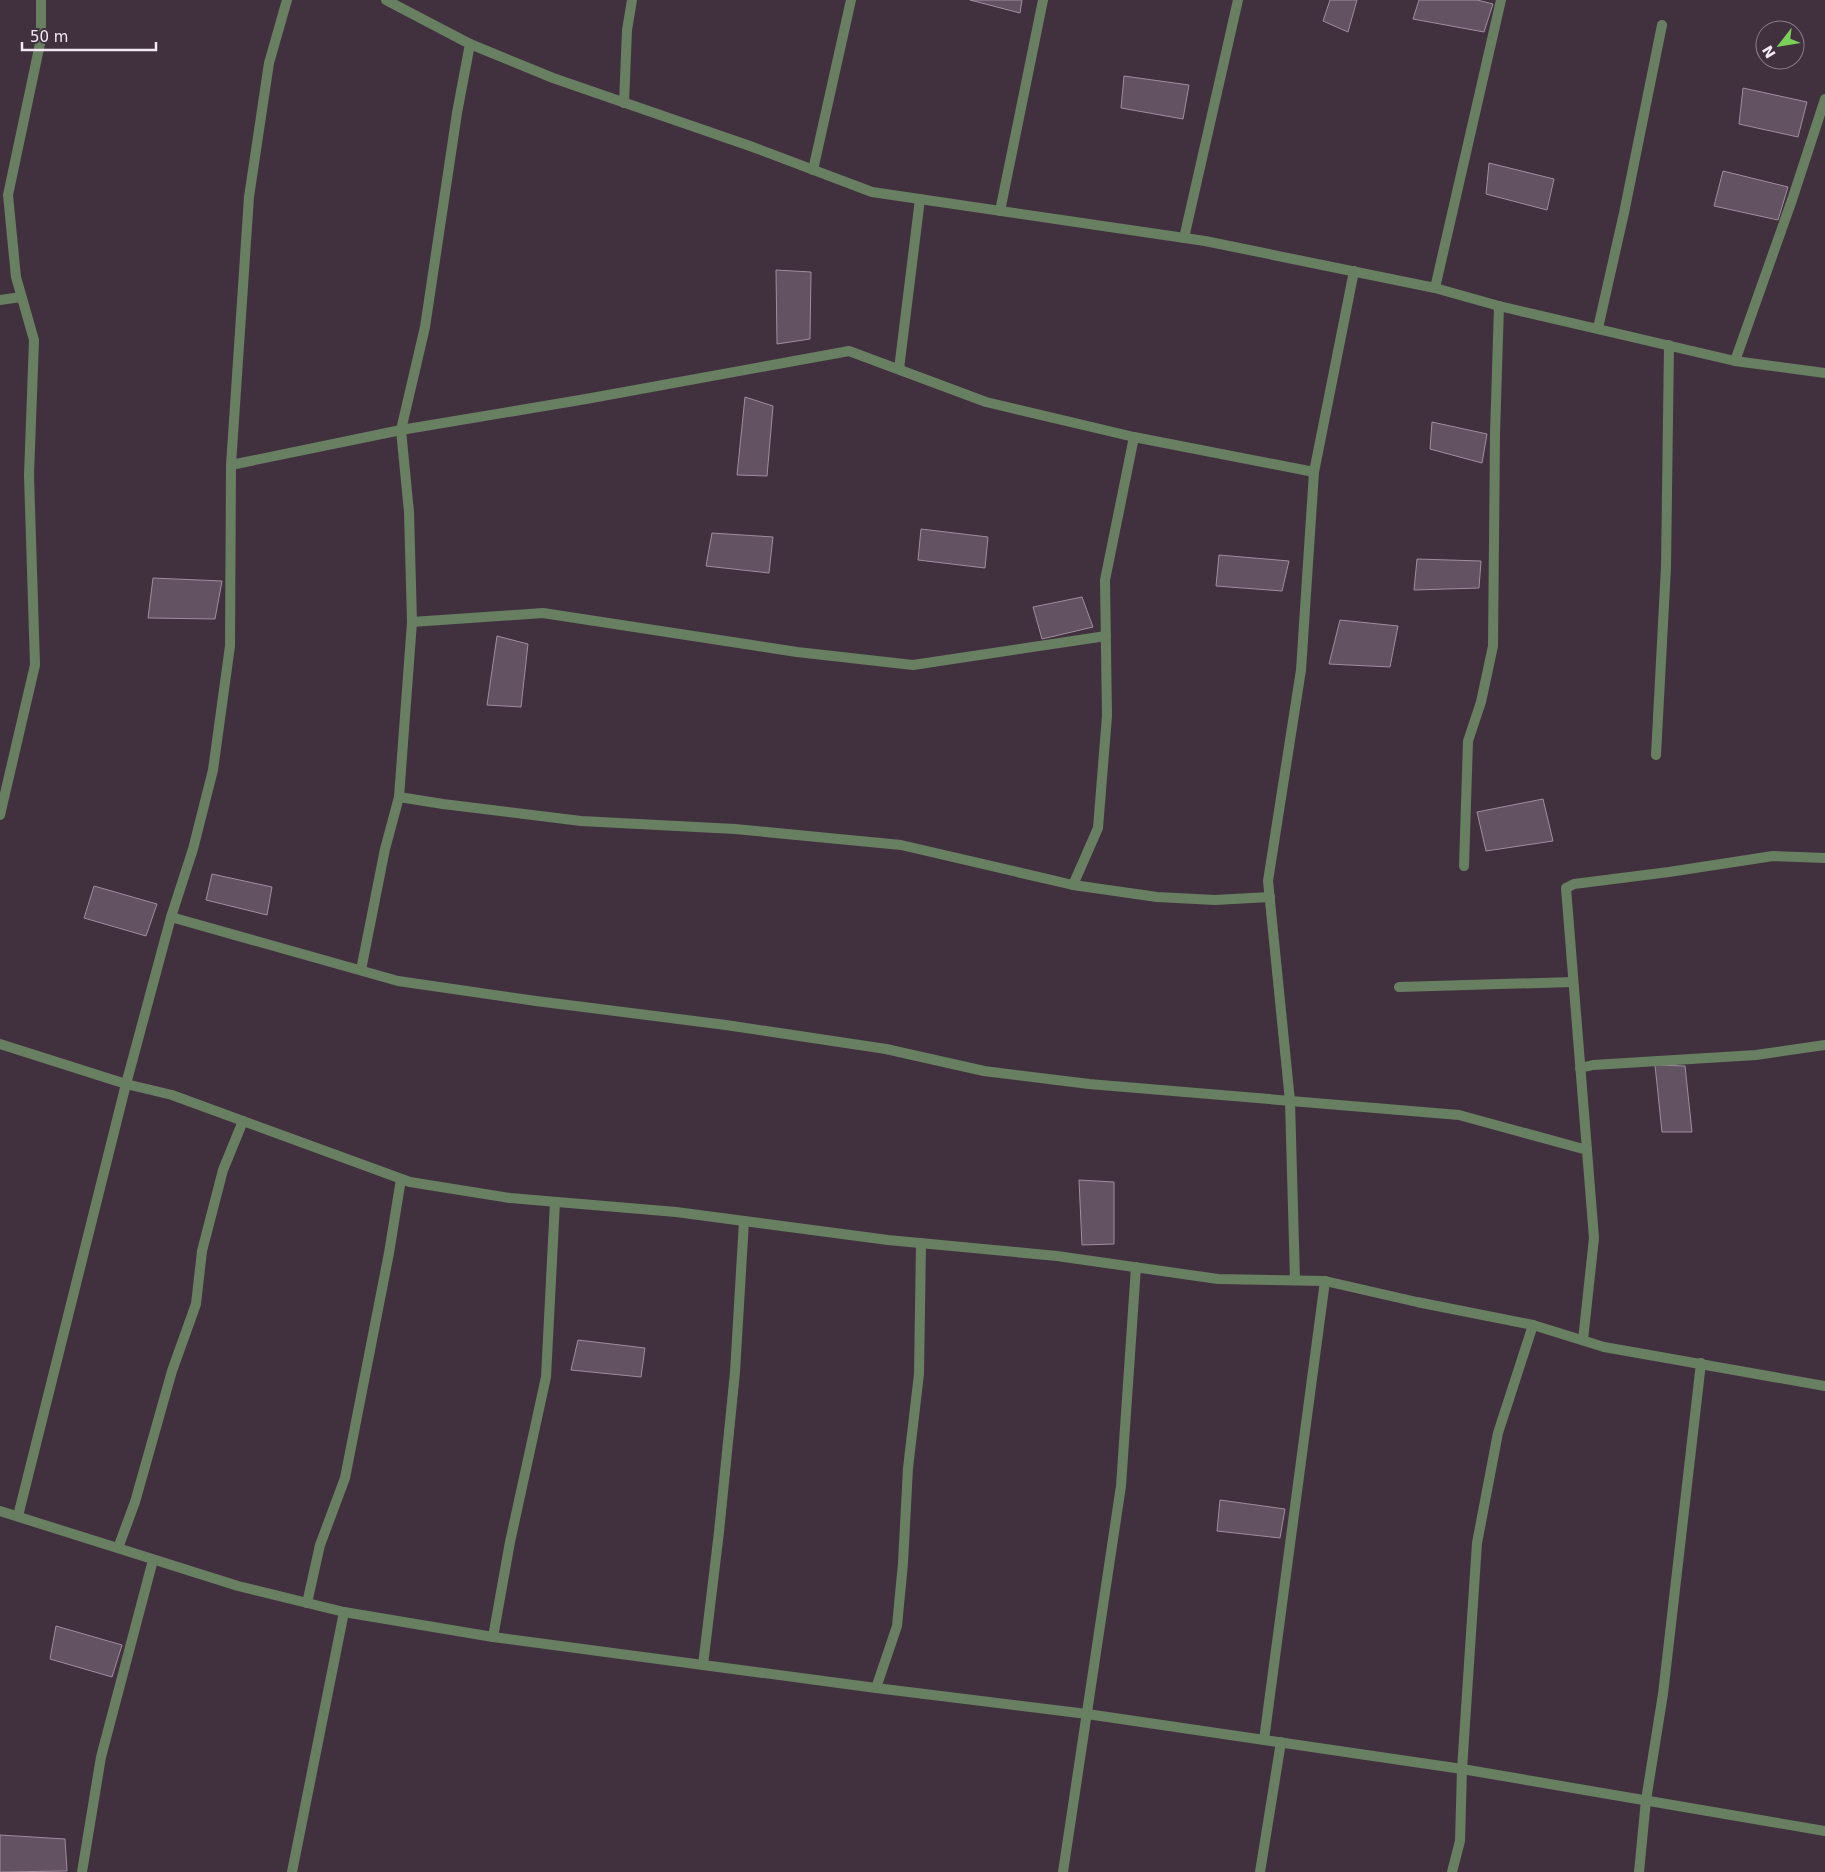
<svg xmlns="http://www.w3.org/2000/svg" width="1825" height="1872" font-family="'DejaVu Sans',sans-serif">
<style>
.building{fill:#635261;stroke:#a08d9e}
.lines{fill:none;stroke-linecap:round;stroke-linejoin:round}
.minor{stroke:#687f61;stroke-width:10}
</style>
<rect width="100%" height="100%" fill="#41313f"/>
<g class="building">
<polygon points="970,0 1022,0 1020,13"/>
<polygon points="1330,0 1357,0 1348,32 1323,21"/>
<polygon points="1419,0 1477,0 1493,4 1484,32 1413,19"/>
<polygon points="1124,76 1189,85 1183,119 1121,108"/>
<polygon points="1743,88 1807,102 1798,137 1739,124"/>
<polygon points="1489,163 1554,179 1547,210 1486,194"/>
<polygon points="1723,171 1788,187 1778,220 1714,206"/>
<polygon points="776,270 811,272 810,339 777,344"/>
<polygon points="745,397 773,406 767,476 737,475"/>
<polygon points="1432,422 1487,434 1482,463 1430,449"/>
<polygon points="921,529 988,537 985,568 918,560"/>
<polygon points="712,533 773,537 769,573 706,566"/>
<polygon points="1219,555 1289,561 1282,591 1216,586"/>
<polygon points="1417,559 1481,561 1479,588 1414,590"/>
<polygon points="153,578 222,581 215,619 148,618"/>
<polygon points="1082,597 1093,627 1042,639 1033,607"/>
<polygon points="1340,620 1398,626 1390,667 1329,664"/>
<polygon points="497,636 528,644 521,707 487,705"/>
<polygon points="1543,799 1553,841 1486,851 1477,812"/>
<polygon points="212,874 272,887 267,915 206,900"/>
<polygon points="94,886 157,904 146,936 84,918"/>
<polygon points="1655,1065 1685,1066 1692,1132 1662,1132"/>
<polygon points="1079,1180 1114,1182 1114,1244 1082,1245"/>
<polygon points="578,1340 645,1348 641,1377 571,1370"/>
<polygon points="1220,1500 1285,1509 1280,1538 1217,1531"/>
<polygon points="56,1626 122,1645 112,1677 50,1659"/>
<polygon points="0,1835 65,1839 67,1871 0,1872"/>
</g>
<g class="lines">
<g class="minor">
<polyline points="386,0 470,44 553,78 750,146 872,192 1205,241 1435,288 1499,306 1735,361 1825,373"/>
<polyline points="470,44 457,113 425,327 401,430 409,512 412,622 399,797 443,804 581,821 735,829 901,845 1073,885 1157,897 1215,900 1270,897"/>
<polyline points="624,103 627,30 632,0"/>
<polyline points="813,170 851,0"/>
<polyline points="1000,211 1043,0"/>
<polyline points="1184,238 1238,0"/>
<polyline points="1435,288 1501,0"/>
<polyline points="0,300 21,297"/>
<polyline points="1598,328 1624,213 1662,25"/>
<polyline points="1735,361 1792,200 1825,99"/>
<polyline points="899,369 920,199"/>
<polyline points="1134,437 1314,472"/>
<polyline points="231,465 401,430 586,399 849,351 986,402 1134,437 1105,580 1107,716 1098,828 1073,885"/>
<polyline points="412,622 543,613 797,652 913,665 1106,636"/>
<polyline points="1656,755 1666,567 1669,345"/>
<polyline points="0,815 35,665 29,475 34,340 16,277 8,195 41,39 41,0"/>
<polyline points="1464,866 1468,741 1481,702 1493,646 1495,434 1499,306"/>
<polyline points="171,917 398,981 536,1001 726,1025 886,1049 984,1071 1089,1084 1459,1115 1587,1150"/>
<polyline points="361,970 385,849 399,797"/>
<polyline points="1399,987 1573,982"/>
<polyline points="0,1044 126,1084 172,1095 410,1182 510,1198 676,1212 888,1240 1057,1256 1218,1279 1325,1281 1417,1302 1533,1325 1604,1347 1825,1386"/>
<polyline points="1580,1068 1593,1065 1756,1055 1825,1045"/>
<polyline points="1295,1280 1290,1101 1268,881 1301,670 1314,472 1354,271"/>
<polyline points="1583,1340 1594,1238 1566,888 1574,884 1669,872 1773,856 1825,858"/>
<polyline points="0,1511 238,1586 344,1612 493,1637 876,1688 1087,1714 1462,1769 1825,1831"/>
<polyline points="18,1516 126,1084 171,917 193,849 213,770 230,646 231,465 249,197 269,63 287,0"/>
<polyline points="118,1548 135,1502 172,1371 196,1304 202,1251 223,1170 243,1121"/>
<polyline points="307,1603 320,1545 345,1478 389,1253 401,1179"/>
<polyline points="493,1637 510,1542 546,1377 555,1202"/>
<polyline points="703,1665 719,1532 735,1372 744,1221"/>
<polyline points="876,1688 897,1626 903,1563 908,1468 919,1374 921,1243"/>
<polyline points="1264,1740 1325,1281"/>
<polyline points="82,1872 101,1757 153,1560"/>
<polyline points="292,1872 344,1612"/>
<polyline points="1063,1872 1121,1486 1136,1267"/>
<polyline points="1260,1872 1281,1742"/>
<polyline points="1452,1872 1460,1841 1462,1769 1477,1543 1498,1433 1533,1325"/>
<polyline points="1639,1872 1646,1800 1663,1694 1701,1363"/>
</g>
</g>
<g transform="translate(1780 45) rotate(239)"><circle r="24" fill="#41313f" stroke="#887b87"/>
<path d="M0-4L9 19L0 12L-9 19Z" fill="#7ad157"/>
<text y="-8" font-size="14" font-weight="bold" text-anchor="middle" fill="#f3e9f2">N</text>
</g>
<path d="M22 42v8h134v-8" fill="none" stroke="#f3e9f2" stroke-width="2.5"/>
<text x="30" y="42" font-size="15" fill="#f3e9f2" stroke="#41313f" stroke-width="4" paint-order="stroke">50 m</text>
</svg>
